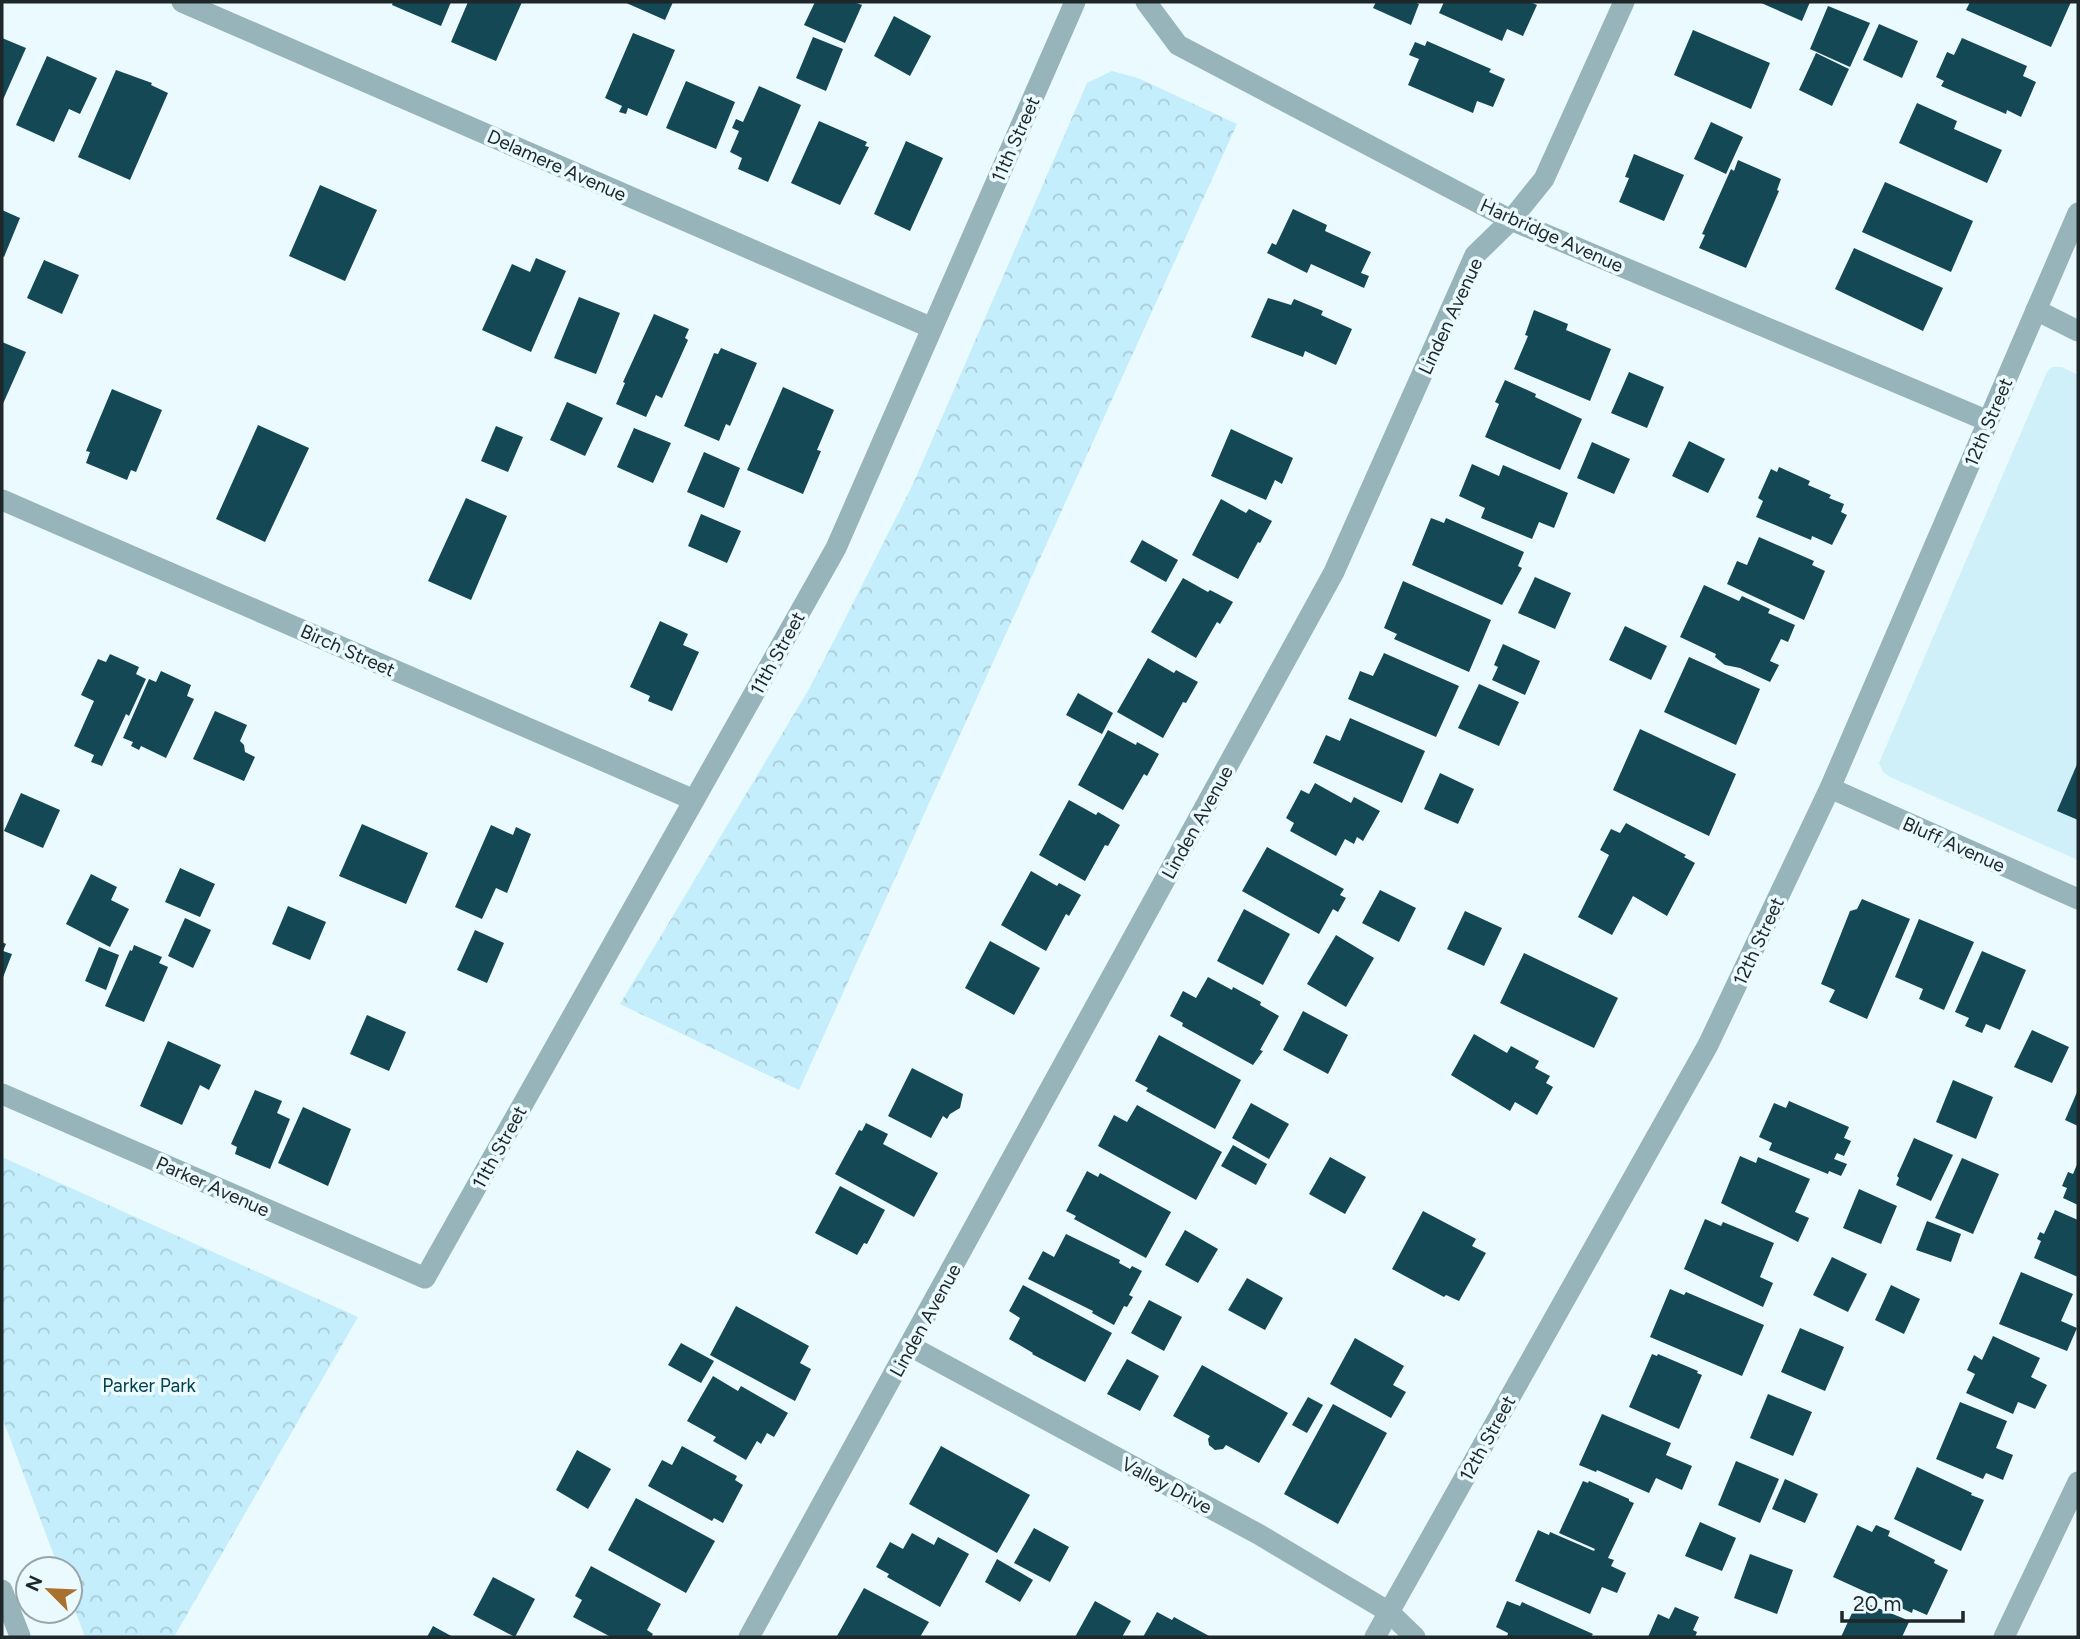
<svg xmlns="http://www.w3.org/2000/svg" width="2080" height="1639" font-family="Figtree,sans-serif">
<style>
.built{fill:#cff0f9}
.park{fill:url(#park-crowns)}
.building{fill:#154855}
.lines{fill:none;stroke-linecap:round;stroke-linejoin:round}
.minor{stroke:#98b4bb;stroke-width:21}
.tertiary{stroke:#98b4bb;stroke-width:21}
.labels{text-anchor:middle;stroke-width:7;stroke-linejoin:round;paint-order:stroke}
.street-label{font-size:19px;fill:#1e2729;stroke:#ebfafe}
.park-label{font-size:19px;fill:#02414e;stroke:#ebfafe}
</style>
<defs>
<pattern id="park-crowns" width="20" height="18" patternUnits="userSpaceOnUse" patternTransform="scale(1.75)"><rect width="20" height="18" fill="#c4eefb"/><path d="M2 6a3 3 0 1 1 6 0M12 15a3 3 0 1 1 6 0" fill="none" stroke="#a8ccd7"/></pattern>
</defs>
<rect width="100%" height="100%" fill="#ebfafe"/>
<polygon class="built" points="2052,367 2062,367 2078,375 2078,860 1890,777 1883,772 1879,763 2047,372"/>
<g class="park">
<polygon points="1112,71 1138,78 1237,124 799,1090 620,1004 809,689 839,631 913,484 1087,83"/>
<polygon points="2,1157 358,1317 174,1637 85,1637 70,1597 70,1569 59,1569 2,1417"/>
</g>
<g class="building">
<polygon points="393,2 451,2 441,26 392,5"/>
<polygon points="468,2 522,2 496,61 451,42"/>
<polygon points="624,2 673,2 665,20"/>
<polygon points="815,2 854,2 862,5 845,43 804,25"/>
<polygon points="1376,2 1414,2 1419,4 1411,25 1373,8"/>
<polygon points="1444,2 1530,2 1537,5 1523,36 1507,29 1502,41 1439,13"/>
<polygon points="1759,2 1810,2 1802,21"/>
<polygon points="1970,2 2071,2 2051,47 1966,10"/>
<polygon points="1828,6 1870,23 1850,67 1810,49"/>
<polygon points="894,16 931,36 910,76 874,56"/>
<polygon points="1879,24 1918,41 1902,78 1863,60"/>
<polygon points="1693,30 1770,63 1751,109 1674,75"/>
<polygon points="633,33 675,50 647,116 628,108 626,114 619,112 622,106 605,98"/>
<polygon points="813,37 843,49 826,91 796,78"/>
<polygon points="2,38 26,48 2,102"/>
<polygon points="1962,38 2027,66 2023,76 2036,82 2021,117 2007,110 2006,114 1941,86 1944,81 1936,77 1947,52 1954,55"/>
<polygon points="1427,41 1491,69 1489,72 1505,79 1493,107 1477,101 1473,113 1408,85 1419,59 1409,55 1415,42 1425,46"/>
<polygon points="1816,53 1849,69 1832,106 1799,90"/>
<polygon points="47,56 97,78 80,114 69,109 54,142 16,125"/>
<polygon points="116,70 152,83 151,85 168,93 130,180 78,157"/>
<polygon points="686,81 735,102 716,149 666,128"/>
<polygon points="759,86 801,105 768,182 738,169 742,158 730,152 739,131 732,128 736,119 743,122"/>
<polygon points="1917,103 1957,121 1954,129 2002,150 1987,183 1899,143"/>
<polygon points="819,121 867,142 865,146 869,147 840,205 791,183"/>
<polygon points="1711,122 1743,137 1726,174 1694,159"/>
<polygon points="906,141 943,158 910,231 874,214"/>
<polygon points="1634,154 1684,175 1664,221 1619,202 1629,178 1625,177"/>
<polygon points="1738,160 1781,179 1777,190 1779,191 1746,268 1699,248 1705,235 1702,234 1731,169 1734,171"/>
<polygon points="1885,182 1973,221 1951,272 1862,232"/>
<polygon points="320,185 377,210 345,281 289,256"/>
<polygon points="1293,209 1327,225 1325,231 1371,252 1361,273 1369,276 1364,288 1311,264 1307,273 1267,253 1272,243 1276,245"/>
<polygon points="2,210 20,218 4,257 2,256"/>
<polygon points="1854,248 1943,288 1923,331 1835,289"/>
<polygon points="536,258 566,271 531,352 482,330 512,264 530,272"/>
<polygon points="44,260 79,275 62,314 27,298"/>
<polygon points="579,297 620,313 596,374 554,358"/>
<polygon points="1268,298 1291,305 1294,299 1323,311 1321,315 1352,329 1336,365 1305,351 1303,357 1251,337"/>
<polygon points="1534,310 1568,324 1566,330 1611,349 1590,401 1514,369 1528,336 1525,335"/>
<polygon points="654,314 689,329 685,338 688,340 662,398 656,395 646,417 616,404 625,383 623,382"/>
<polygon points="2,342 26,352 2,406"/>
<polygon points="721,348 757,363 730,426 726,424 719,441 684,426 714,353 718,354"/>
<polygon points="1629,372 1664,387 1647,428 1611,413"/>
<polygon points="1505,380 1536,394 1535,397 1582,419 1560,470 1485,437 1499,404 1495,402"/>
<polygon points="783,387 834,410 817,450 821,451 803,494 747,470"/>
<polygon points="112,389 162,410 136,472 131,470 127,480 86,463 90,452 86,451"/>
<polygon points="567,402 603,418 585,456 550,440"/>
<polygon points="258,425 309,448 265,542 216,519"/>
<polygon points="496,426 523,437 508,472 481,461"/>
<polygon points="634,428 671,443 653,483 617,467"/>
<polygon points="1231,429 1293,458 1282,484 1275,480 1266,500 1211,476"/>
<polygon points="1689,441 1725,459 1708,493 1672,476"/>
<polygon points="1592,442 1630,459 1614,494 1577,478"/>
<polygon points="704,452 740,468 724,508 687,492"/>
<polygon points="1472,464 1499,476 1503,465 1568,493 1554,528 1539,522 1532,539 1481,518 1485,508 1459,496"/>
<polygon points="1779,467 1810,481 1808,485 1831,495 1829,498 1844,504 1841,512 1847,515 1832,545 1812,536 1811,540 1756,517 1763,501 1758,498 1771,469 1777,472"/>
<polygon points="466,498 507,516 471,600 428,581"/>
<polygon points="1221,499 1246,513 1249,509 1272,521 1260,543 1258,542 1238,579 1192,555"/>
<polygon points="701,514 741,531 727,563 688,546"/>
<polygon points="1431,518 1444,523 1446,518 1524,552 1518,566 1522,568 1502,605 1412,565"/>
<polygon points="1759,537 1814,561 1812,565 1825,571 1804,620 1727,584 1737,561 1747,565"/>
<polygon points="1142,540 1178,560 1166,582 1130,562"/>
<polygon points="1535,577 1571,593 1555,629 1518,613"/>
<polygon points="1183,578 1208,592 1210,590 1233,602 1220,624 1217,622 1196,658 1151,632"/>
<polygon points="1403,581 1491,620 1469,672 1394,639 1397,634 1384,628"/>
<polygon points="1704,585 1739,601 1742,596 1770,609 1768,613 1795,625 1788,642 1781,639 1770,661 1779,665 1770,682 1740,668 1725,665 1715,657 1716,654 1680,637"/>
<polygon points="660,621 688,634 683,645 699,652 672,711 648,701 650,696 630,687"/>
<polygon points="1625,626 1667,646 1651,680 1609,660"/>
<polygon points="1503,644 1540,661 1525,695 1492,680 1498,667 1494,665"/>
<polygon points="1384,653 1459,686 1436,737 1348,699 1360,671 1373,676"/>
<polygon points="110,654 139,667 136,674 146,679 129,716 126,714 102,766 91,762 94,755 74,746 94,701 81,695 98,659 106,662"/>
<polygon points="1689,657 1760,689 1736,745 1664,712"/>
<polygon points="1148,658 1174,673 1176,670 1198,682 1186,703 1183,702 1163,738 1117,712"/>
<polygon points="161,671 191,685 187,696 194,699 166,758 141,746 139,750 131,746 133,742 123,738 149,679 156,682"/>
<polygon points="1479,684 1519,702 1499,746 1458,728"/>
<polygon points="1078,693 1113,713 1102,734 1066,715"/>
<polygon points="215,711 247,725 240,741 244,745 245,752 255,757 244,781 193,759"/>
<polygon points="1350,718 1425,751 1402,803 1313,763 1326,735 1340,741"/>
<polygon points="1640,729 1736,774 1709,836 1613,790"/>
<polygon points="1108,730 1136,745 1137,742 1159,754 1147,776 1144,774 1123,810 1078,785"/>
<polygon points="2078,762 2078,820 2057,811"/>
<polygon points="1440,773 1474,789 1458,824 1424,809"/>
<polygon points="1315,783 1351,803 1354,797 1380,811 1363,841 1357,837 1354,844 1345,839 1336,856 1290,831 1294,823 1286,818 1301,790 1309,794"/>
<polygon points="21,793 60,810 43,848 4,831"/>
<polygon points="1069,800 1096,815 1098,812 1120,825 1108,846 1105,845 1085,881 1039,855"/>
<polygon points="1626,823 1686,855 1684,857 1695,863 1667,916 1633,896 1612,935 1578,917 1609,855 1600,850 1611,829 1620,833"/>
<polygon points="362,824 428,853 406,904 339,876"/>
<polygon points="491,825 513,835 516,827 531,834 507,893 496,888 482,919 455,907"/>
<polygon points="1267,847 1344,889 1340,895 1346,898 1338,912 1333,909 1319,934 1242,891"/>
<polygon points="180,868 215,884 200,917 165,902"/>
<polygon points="1031,871 1057,886 1059,883 1081,895 1069,916 1066,914 1046,951 1001,925"/>
<polygon points="91,874 117,887 111,900 129,909 110,947 66,924"/>
<polygon points="1380,890 1416,908 1399,942 1362,923"/>
<polygon points="1862,899 1910,919 1867,1019 1829,1002 1835,990 1821,984 1850,911 1857,909"/>
<polygon points="288,906 326,922 310,960 272,944"/>
<polygon points="1244,909 1290,934 1263,985 1217,961"/>
<polygon points="1465,911 1502,928 1484,966 1447,949"/>
<polygon points="185,918 211,930 193,968 168,956"/>
<polygon points="1919,919 1974,942 1944,1010 1919,999 1923,989 1895,977"/>
<polygon points="475,930 504,943 487,983 457,970"/>
<polygon points="1336,935 1374,958 1346,1007 1307,984"/>
<polygon points="990,941 1040,968 1014,1015 965,988"/>
<polygon points="2,942 6,944 3,951 12,954 2,980"/>
<polygon points="134,945 162,957 159,963 168,967 144,1022 105,1006 130,950 132,951"/>
<polygon points="99,947 119,955 106,990 85,981"/>
<polygon points="1982,951 2026,970 2000,1030 1986,1024 1982,1033 1965,1026 1969,1018 1955,1012"/>
<polygon points="1524,953 1618,998 1594,1048 1500,1003"/>
<polygon points="1208,977 1232,990 1233,987 1261,1002 1260,1005 1279,1016 1260,1050 1263,1051 1253,1065 1182,1026 1183,1023 1170,1016 1183,991 1196,998"/>
<polygon points="1303,1011 1348,1035 1328,1074 1283,1050"/>
<polygon points="367,1015 406,1032 389,1071 350,1054"/>
<polygon points="2032,1030 2069,1047 2052,1083 2014,1067"/>
<polygon points="1474,1034 1507,1053 1511,1046 1539,1061 1535,1068 1550,1076 1546,1083 1553,1087 1537,1115 1515,1102 1510,1111 1451,1075"/>
<polygon points="1159,1035 1241,1080 1215,1129 1146,1091 1148,1088 1135,1081"/>
<polygon points="168,1041 221,1065 209,1090 200,1085 182,1125 140,1106"/>
<polygon points="912,1068 963,1094 960,1108 950,1114 947,1119 943,1116 931,1138 888,1116"/>
<polygon points="1953,1080 1993,1097 1976,1139 1936,1122"/>
<polygon points="255,1090 282,1101 277,1113 290,1119 270,1169 235,1154 237,1147 231,1144"/>
<polygon points="2078,1090 2078,1126 2065,1120"/>
<polygon points="1789,1101 1849,1127 1844,1138 1851,1141 1844,1156 1837,1153 1834,1159 1847,1164 1841,1176 1829,1171 1828,1174 1769,1150 1772,1143 1759,1137 1774,1103 1786,1108"/>
<polygon points="1251,1103 1289,1124 1269,1159 1232,1138"/>
<polygon points="1137,1105 1222,1152 1196,1200 1098,1146 1114,1115 1127,1122"/>
<polygon points="303,1107 351,1129 328,1186 278,1163"/>
<polygon points="866,1123 888,1134 883,1144 938,1173 914,1217 835,1174 859,1130 862,1131"/>
<polygon points="1914,1138 1953,1155 1931,1201 1896,1185 1899,1178 1897,1176"/>
<polygon points="1233,1145 1267,1164 1256,1185 1221,1166"/>
<polygon points="1740,1156 1756,1163 1758,1157 1810,1179 1795,1212 1809,1218 1798,1242 1721,1203"/>
<polygon points="1330,1157 1366,1177 1345,1214 1309,1194"/>
<polygon points="1962,1158 1999,1174 1973,1234 1935,1218"/>
<polygon points="2078,1162 2078,1205 2063,1198 2067,1188 2062,1186 2068,1172 2073,1174"/>
<polygon points="1087,1171 1098,1177 1100,1173 1171,1212 1146,1258 1074,1219 1076,1216 1066,1211"/>
<polygon points="840,1186 885,1210 867,1244 864,1243 857,1255 815,1233"/>
<polygon points="1859,1189 1897,1206 1881,1244 1843,1228"/>
<polygon points="2055,1210 2078,1220 2078,1277 2034,1258 2041,1241 2037,1239 2040,1232 2044,1234"/>
<polygon points="1423,1211 1476,1239 1472,1246 1486,1253 1459,1301 1446,1295 1444,1297 1392,1269"/>
<polygon points="1705,1219 1721,1226 1723,1222 1774,1243 1760,1277 1773,1283 1763,1307 1684,1269"/>
<polygon points="1927,1221 1961,1234 1951,1262 1916,1250"/>
<polygon points="1185,1230 1218,1249 1198,1283 1165,1265"/>
<polygon points="1066,1234 1120,1260 1119,1263 1130,1269 1132,1266 1142,1271 1129,1295 1133,1297 1127,1307 1124,1306 1114,1325 1092,1313 1093,1311 1028,1279 1043,1251 1054,1257"/>
<polygon points="1832,1257 1867,1274 1848,1312 1813,1295"/>
<polygon points="2021,1272 2073,1294 2061,1321 2077,1328 2067,1351 1999,1324"/>
<polygon points="1247,1278 1283,1298 1265,1330 1228,1310"/>
<polygon points="1023,1285 1112,1333 1085,1382 1032,1354 1033,1353 1009,1339 1020,1318 1009,1311"/>
<polygon points="1891,1285 1920,1299 1904,1334 1875,1320"/>
<polygon points="1670,1289 1684,1295 1686,1292 1764,1325 1742,1376 1650,1337"/>
<polygon points="1149,1300 1182,1317 1164,1351 1131,1333"/>
<polygon points="736,1306 809,1346 800,1363 811,1369 795,1401 710,1355"/>
<polygon points="1800,1328 1844,1347 1825,1391 1781,1372"/>
<polygon points="1993,1336 2040,1358 2031,1377 2047,1385 2035,1409 2018,1402 2013,1414 1966,1393 1975,1374 1967,1370 1974,1355 1982,1360"/>
<polygon points="1355,1338 1404,1366 1393,1385 1406,1392 1391,1418 1330,1384"/>
<polygon points="681,1343 714,1361 701,1383 668,1365"/>
<polygon points="1652,1354 1657,1356 1658,1354 1698,1371 1697,1373 1702,1375 1679,1429 1629,1407"/>
<polygon points="1127,1359 1159,1376 1140,1411 1107,1394"/>
<polygon points="1202,1365 1288,1413 1259,1463 1226,1445 1223,1449 1215,1450 1209,1445 1208,1439 1210,1436 1173,1416"/>
<polygon points="713,1376 738,1391 741,1386 788,1413 774,1437 767,1433 761,1444 757,1441 746,1460 713,1441 716,1437 687,1421"/>
<polygon points="1768,1394 1812,1412 1793,1456 1750,1438"/>
<polygon points="1308,1397 1323,1405 1307,1433 1292,1425"/>
<polygon points="1960,1402 2007,1421 1996,1448 2013,1455 2003,1480 1986,1473 1983,1479 1936,1459"/>
<polygon points="1333,1404 1387,1433 1338,1524 1284,1494"/>
<polygon points="1602,1414 1671,1443 1666,1455 1692,1466 1682,1490 1656,1478 1649,1493 1597,1470 1596,1472 1579,1465"/>
<polygon points="682,1446 737,1476 735,1480 743,1485 723,1523 714,1518 712,1521 648,1486 662,1460 672,1465"/>
<polygon points="941,1446 1030,1495 997,1553 909,1504"/>
<polygon points="577,1450 611,1469 588,1509 556,1490"/>
<polygon points="1736,1461 1779,1479 1760,1523 1718,1505"/>
<polygon points="1917,1467 1972,1493 1971,1495 1984,1500 1961,1551 1894,1519"/>
<polygon points="1785,1479 1818,1494 1805,1523 1772,1509"/>
<polygon points="1583,1481 1588,1483 1589,1481 1629,1499 1629,1501 1634,1503 1608,1558 1614,1560 1611,1566 1626,1573 1617,1593 1602,1587 1590,1614 1515,1581 1538,1530 1549,1535 1550,1532 1594,1551 1595,1549 1559,1533"/>
<polygon points="636,1498 715,1541 686,1593 608,1550"/>
<polygon points="1700,1522 1736,1538 1722,1571 1685,1556"/>
<polygon points="1857,1525 1872,1532 1876,1525 1890,1531 1888,1536 1935,1560 1934,1563 1948,1570 1927,1615 1913,1609 1912,1613 1833,1577"/>
<polygon points="1034,1528 1069,1547 1050,1582 1014,1563"/>
<polygon points="912,1533 934,1545 938,1537 969,1554 940,1607 887,1577 889,1574 876,1567 890,1542 903,1549"/>
<polygon points="1750,1554 1793,1570 1777,1614 1734,1598"/>
<polygon points="997,1559 1033,1580 1020,1602 985,1582"/>
<polygon points="591,1566 661,1604 647,1630 653,1634 651,1637 611,1637 573,1617 582,1600 575,1596"/>
<polygon points="493,1577 535,1599 515,1637 473,1615"/>
<polygon points="864,1588 929,1622 920,1637 837,1636"/>
<polygon points="1858,1600 1905,1619 1909,1622 1902,1637 1841,1637"/>
<polygon points="1095,1601 1131,1621 1122,1637 1075,1637"/>
<polygon points="1507,1601 1520,1606 1522,1602 1593,1634 1591,1637 1507,1637 1508,1633 1496,1627"/>
<polygon points="1675,1607 1699,1617 1693,1630 1697,1632 1695,1637 1648,1637 1658,1614 1669,1619"/>
<polygon points="1157,1612 1172,1620 1174,1617 1211,1637 1143,1637"/>
<polygon points="433,1626 453,1637 427,1637"/>
</g>
<g class="lines">
<g class="minor">
<polyline points="182,2 932,328"/>
<polyline points="1146,2 1178,45 1511,220 1988,421"/>
<polyline points="2036,310 2078,331"/>
<polyline points="2,500 694,800"/>
<polyline points="1830,788 2078,899"/>
<polyline points="2,1094 425,1278 836,548 1075,2"/>
<polyline points="910,1346 1260,1535 1389,1612 1415,1637"/>
<polyline points="2,1590 20,1636"/>
<polyline points="749,1637 1334,572 1475,255 1511,220 1544,179 1624,2"/>
<polyline points="2004,1637 2078,1482"/>
</g>
<polyline class="tertiary" points="1375,1637 1708,1045 1830,788 2078,213"/>
</g>
<g class="labels">
<g class="street-label">
<text transform="translate(1015 139) rotate(-66)" y="7">11th Street</text>
<text transform="translate(557 165) rotate(24)" y="7">Delamere Avenue</text>
<text transform="translate(1552 235) rotate(24)" y="7">Harbridge Avenue</text>
<text transform="translate(1450 316) rotate(-65)" y="7">Linden Avenue</text>
<text transform="translate(1988 422) rotate(-67)" y="7">12th Street</text>
<text transform="translate(348 650) rotate(24)" y="7">Birch Street</text>
<text transform="translate(777 653) rotate(-61)" y="7">11th Street</text>
<text transform="translate(1197 822) rotate(-61)" y="7">Linden Avenue</text>
<text transform="translate(1954 844) rotate(24)" y="7">Bluff Avenue</text>
<text transform="translate(1758 941) rotate(-65)" y="7">12th Street</text>
<text transform="translate(499 1147) rotate(-61)" y="7">11th Street</text>
<text transform="translate(213 1186) rotate(24)" y="7">Parker Avenue</text>
<text transform="translate(925 1320) rotate(-61)" y="7">Linden Avenue</text>
<text transform="translate(1487 1438) rotate(-61)" y="7">12th Street</text>
<text transform="translate(1167 1485) rotate(28)" y="7">Valley Drive</text>
</g>
<g class="park-label">
<text x="149" y="1392">Parker Park</text>
</g>
</g>
<rect width="2080" height="1639" fill="none" stroke="#1e2729" stroke-width="7"/>
<g transform="translate(49 1590) rotate(294)"><circle r="33" fill="#ebfafe" stroke="#99a6a9" stroke-width="2"/>
<path d="M0-5L12 26L0 18L-12 26Z" fill="#a9702e"/>
<text y="-10" font-size="19" font-weight="bold" text-anchor="middle" fill="#1e2729">N</text>
</g>
<path d="M1842 1611v10h121v-10" fill="none" stroke="#1e2729" stroke-width="3.5"/>
<text x="1853" y="1611" font-size="21" fill="#1e2729" stroke="#ebfafe" stroke-width="5" paint-order="stroke">20 m</text>
</svg>
